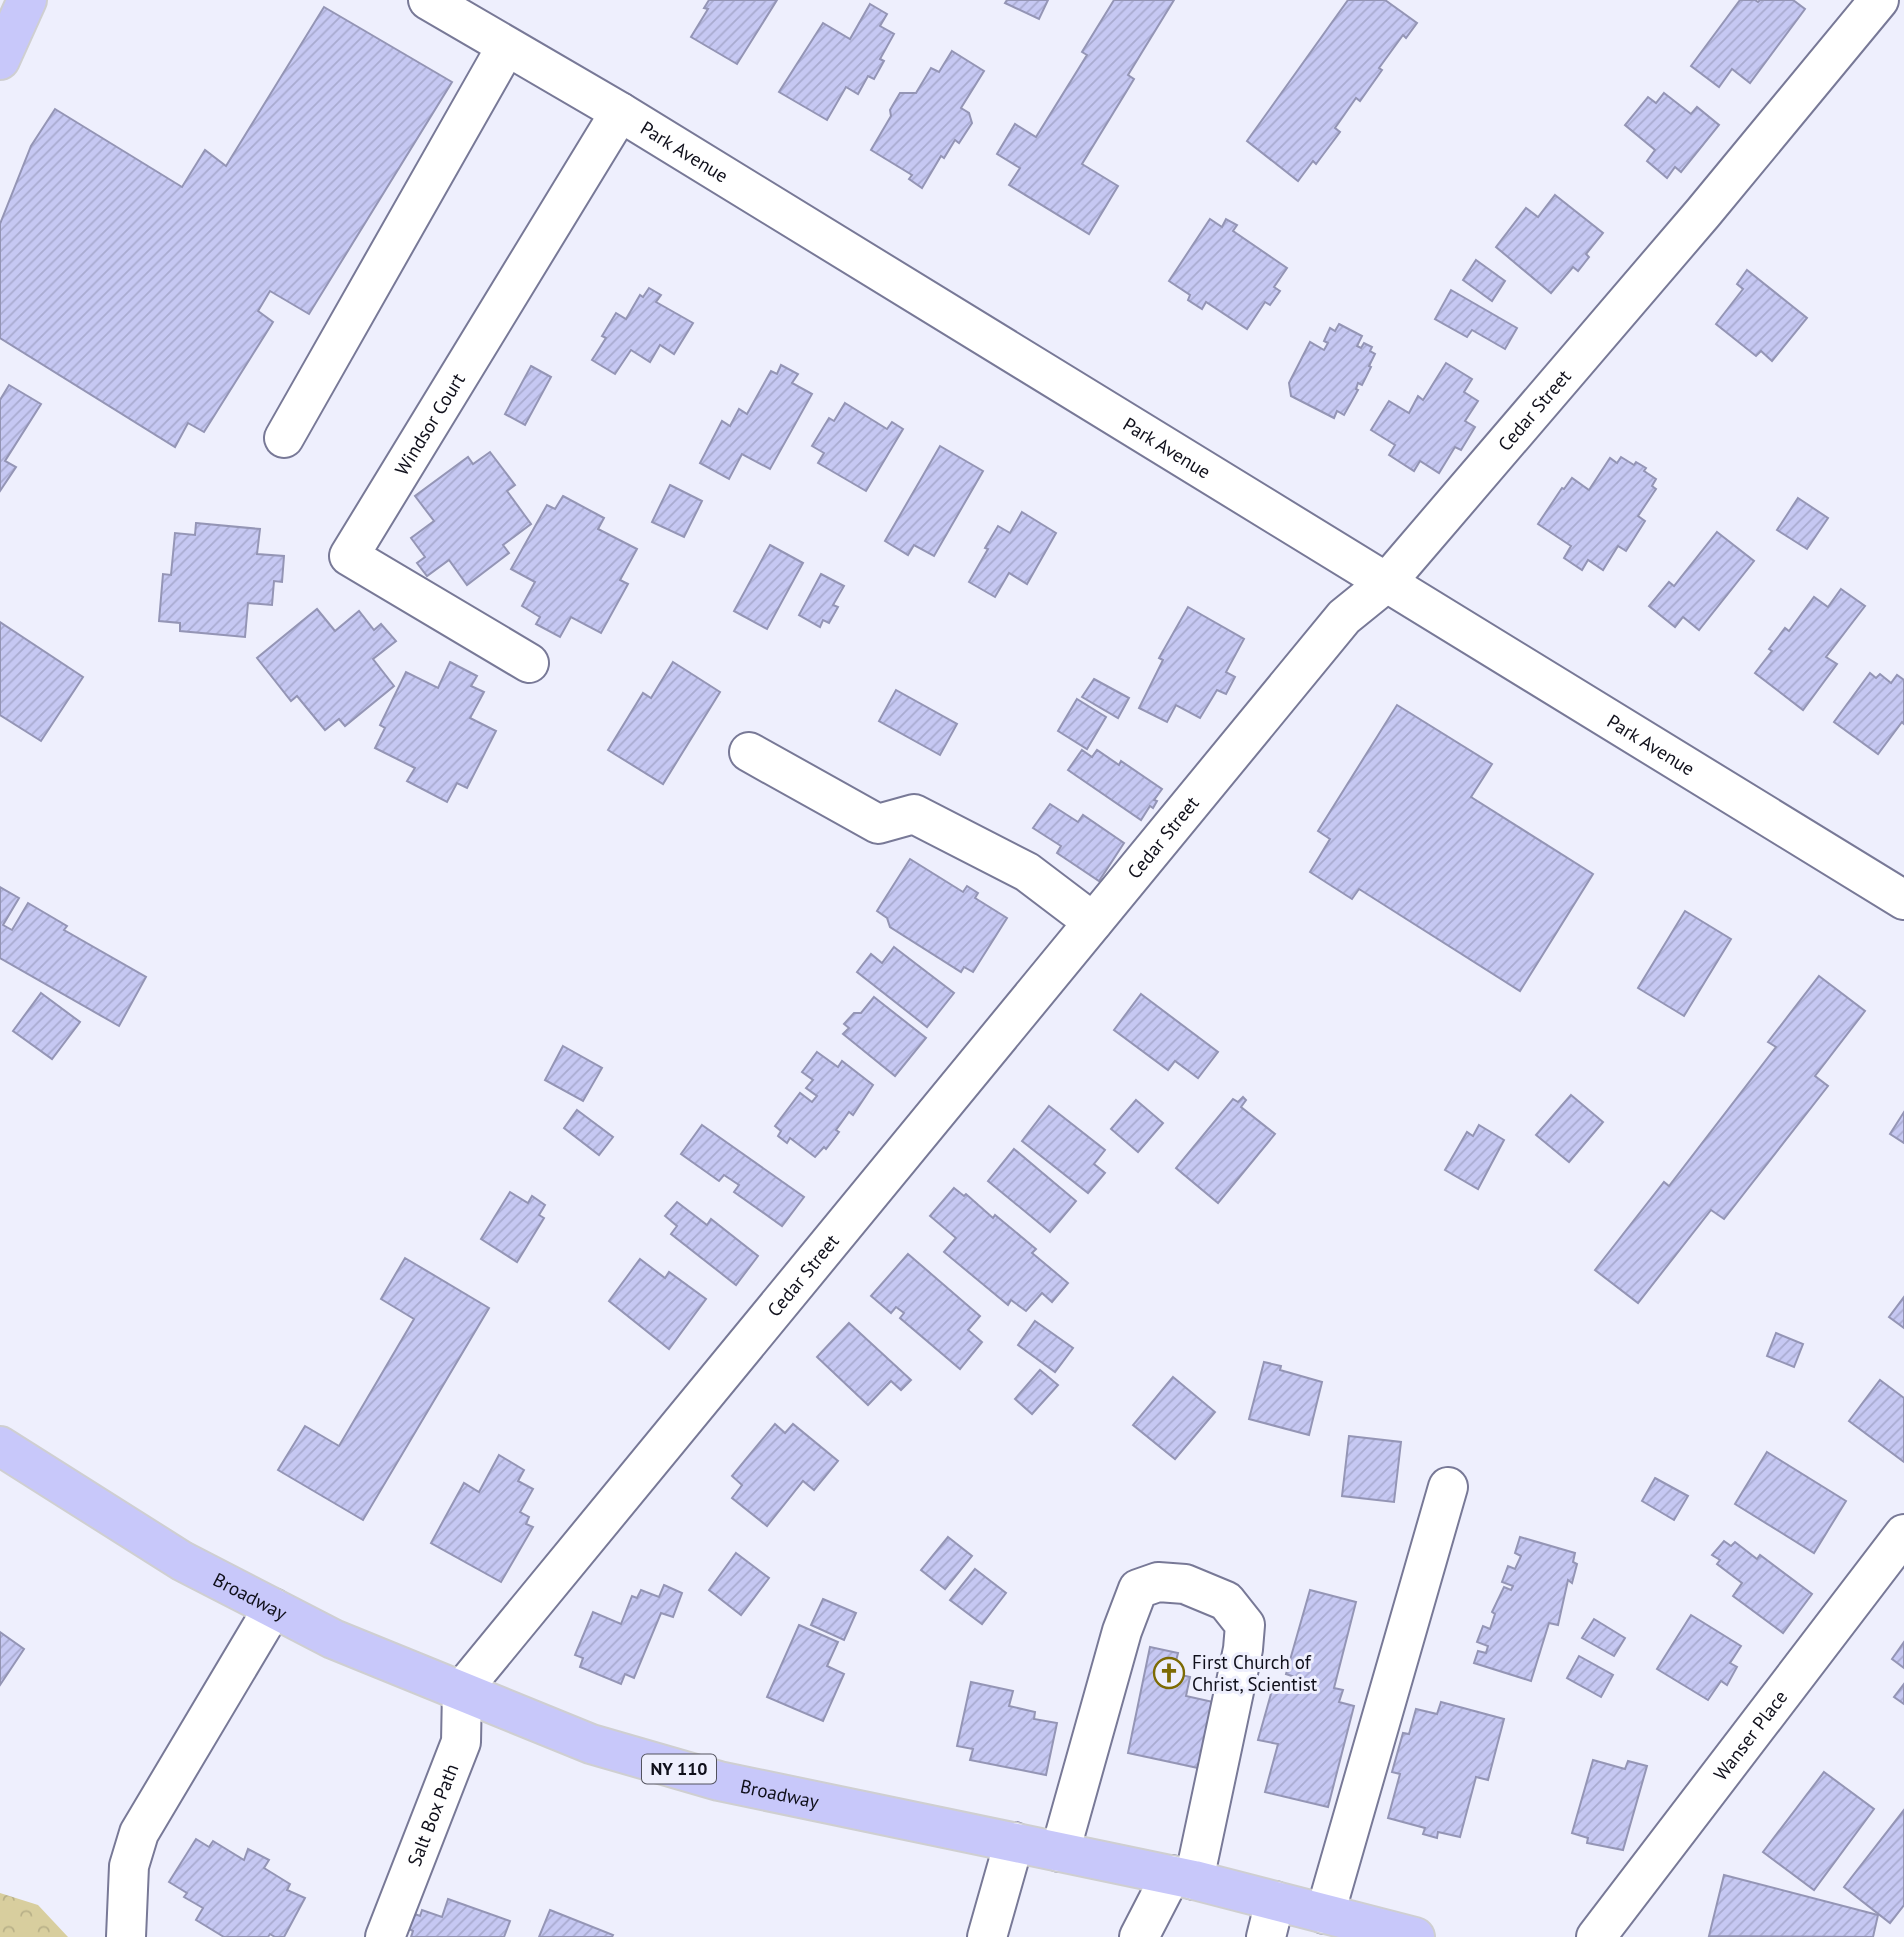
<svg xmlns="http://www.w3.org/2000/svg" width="1904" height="1937" font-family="'PT Sans',sans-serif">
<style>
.forest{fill:url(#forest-crowns)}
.building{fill:url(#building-hatch);stroke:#9495b5;stroke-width:2}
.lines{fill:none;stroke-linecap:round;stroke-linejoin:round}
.minor-casing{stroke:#787997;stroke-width:42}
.major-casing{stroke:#cfcfd1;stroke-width:42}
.minor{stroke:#fff;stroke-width:38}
.major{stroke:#c8c8fa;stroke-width:38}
.labels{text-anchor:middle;stroke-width:6;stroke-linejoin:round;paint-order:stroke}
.shield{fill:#eeeffd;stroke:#53535f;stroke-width:2}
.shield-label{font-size:18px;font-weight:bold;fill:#10101b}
.street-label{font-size:19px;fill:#10101b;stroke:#eeeffd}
.poi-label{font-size:19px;fill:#10101b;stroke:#eeeffd;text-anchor:start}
</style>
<defs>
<pattern id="forest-crowns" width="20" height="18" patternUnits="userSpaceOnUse" patternTransform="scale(1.75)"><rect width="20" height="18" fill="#d8ce9e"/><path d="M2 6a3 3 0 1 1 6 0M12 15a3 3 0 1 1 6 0" fill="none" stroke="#b8b088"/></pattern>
<pattern id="building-hatch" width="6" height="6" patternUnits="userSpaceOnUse" patternTransform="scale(1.75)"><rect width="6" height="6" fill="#c6c8f3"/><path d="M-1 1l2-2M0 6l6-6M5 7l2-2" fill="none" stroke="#a9abd0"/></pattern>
</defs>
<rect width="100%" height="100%" fill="#eeeffd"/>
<polygon class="forest" points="0,1893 38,1905 68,1937 0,1937"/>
<g class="building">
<polygon points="709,0 777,0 737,64 691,37 708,9 704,8"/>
<polygon points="1007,0 1048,0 1039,19 1005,3"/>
<polygon points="1114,0 1174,0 1128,75 1134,79 1082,164 1118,186 1089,234 1009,185 1020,168 997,154 1015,124 1036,137 1087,55 1082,52"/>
<polygon points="1348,0 1385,0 1417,23 1406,38 1403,35 1379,68 1382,70 1360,101 1356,98 1335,128 1340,132 1316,164 1313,161 1298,181 1247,141"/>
<polygon points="1740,0 1755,0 1758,2 1760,0 1793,0 1805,9 1750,83 1732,69 1719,87 1691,66"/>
<polygon points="870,4 887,14 880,26 894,34 880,59 884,61 874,79 868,76 858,94 846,87 827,120 779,92 823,23 850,39"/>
<polygon points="324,7 452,82 309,314 270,291 258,311 273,322 204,432 188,423 175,447 0,338 0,224 31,146 55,109 182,187 205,150 226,166"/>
<polygon points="952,51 984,71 961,108 969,113 972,123 959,143 955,140 944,158 941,156 922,188 909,179 912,175 871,150 891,116 890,110 900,93 916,93 931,68 939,72"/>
<polygon points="1664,93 1691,114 1697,107 1719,125 1681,172 1675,167 1667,178 1647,161 1655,150 1625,125 1648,97 1656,103"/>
<polygon points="1555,195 1603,233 1586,254 1589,257 1578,271 1573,267 1551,293 1496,247 1526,208 1538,217"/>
<polygon points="1210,219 1222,227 1226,219 1237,225 1233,231 1287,268 1274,287 1280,291 1270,305 1265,302 1247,329 1206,302 1202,309 1188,300 1190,295 1169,281"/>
<polygon points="1476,260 1505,281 1492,301 1463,280"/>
<polygon points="1747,270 1807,318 1772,361 1761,351 1756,356 1716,324 1743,289 1737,284"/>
<polygon points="649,288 661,295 656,302 693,323 674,354 660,345 650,362 631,350 615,374 592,360 606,338 602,336 616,313 626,319 640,295 643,297"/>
<polygon points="1451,290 1517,328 1505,349 1472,330 1467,337 1435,319"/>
<polygon points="1339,324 1362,336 1357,346 1361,348 1364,343 1372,347 1370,351 1375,354 1369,366 1371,367 1362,385 1358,383 1356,389 1358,390 1344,415 1337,411 1334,418 1291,396 1289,383 1310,342 1324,350 1328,343 1324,341 1330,328 1335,331"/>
<polygon points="1446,363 1472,379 1464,392 1478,401 1465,421 1475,427 1461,450 1455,447 1439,473 1420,461 1414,471 1389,455 1395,445 1371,430 1389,401 1409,413 1418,396 1423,400"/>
<polygon points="781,365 798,374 792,383 812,394 770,469 742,454 729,479 700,463 722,421 730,426 739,409 747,414 771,371 777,374"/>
<polygon points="531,366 551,377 525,425 505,414"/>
<polygon points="9,385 41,404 5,461 16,467 0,491 0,400"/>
<polygon points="845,403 887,429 892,422 903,429 866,491 818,463 824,453 812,446 829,418 834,421"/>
<polygon points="940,446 983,471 934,556 914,545 908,555 885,541"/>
<polygon points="490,452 515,485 507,491 531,524 503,545 509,553 467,585 449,560 427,576 417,563 425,557 411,538 434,521 415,496 468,457 473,464"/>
<polygon points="1621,457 1634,465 1636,462 1646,468 1644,471 1656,479 1652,486 1656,489 1638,516 1645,521 1626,551 1618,546 1603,570 1588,560 1582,570 1564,558 1571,546 1538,524 1562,488 1564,489 1572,478 1589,490 1610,458 1617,463"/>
<polygon points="670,485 702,501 684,537 652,522"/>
<polygon points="563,496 604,518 598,529 637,549 620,580 628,584 601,633 571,617 560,637 536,624 540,617 522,606 535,582 511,569 547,505 555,509"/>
<polygon points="1798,498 1828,518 1807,549 1777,530"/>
<polygon points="1022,512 1056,533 1027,584 1009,573 995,597 969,582 988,549 985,548 998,526 1010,533"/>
<polygon points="196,523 260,529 257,554 284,556 282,582 274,581 272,605 248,603 245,637 180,631 180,623 159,621 163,574 171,575 175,533 195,535"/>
<polygon points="1717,532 1754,561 1699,630 1683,617 1675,627 1649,606 1669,582 1674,586"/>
<polygon points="770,545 803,563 767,629 734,611"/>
<polygon points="821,574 844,586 833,605 838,607 829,623 823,620 820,627 799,615"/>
<polygon points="1841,589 1865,606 1826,657 1837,664 1803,710 1755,673 1772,651 1769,649 1785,628 1789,631 1814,597 1828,607"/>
<polygon points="1188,607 1244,639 1226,672 1235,677 1226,694 1217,690 1200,718 1176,705 1167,722 1139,708 1163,660 1159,658"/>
<polygon points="317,609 335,631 359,611 374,630 381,624 396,641 373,659 394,686 345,726 339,719 325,730 297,696 291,701 257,658"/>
<polygon points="0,622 83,677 41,741 0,715"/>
<polygon points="450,662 477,676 471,686 484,692 470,718 496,731 467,788 457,783 447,802 407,781 415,768 375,748 385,728 380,725 406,672 438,688"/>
<polygon points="673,662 720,692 663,784 608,750 643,693 651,698"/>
<polygon points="1870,673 1876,678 1880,674 1891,683 1897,675 1904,680 1904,724 1902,722 1878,754 1834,722"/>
<polygon points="1094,679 1129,698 1118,718 1082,697"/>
<polygon points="896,690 957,724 940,755 879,721"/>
<polygon points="1077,699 1106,717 1087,749 1058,731"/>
<polygon points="1397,705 1492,764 1471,797 1593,874 1520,991 1359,889 1352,899 1310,872 1330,839 1318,831"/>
<polygon points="1082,750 1092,757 1097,750 1119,765 1121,761 1162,789 1154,800 1157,801 1153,808 1150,806 1141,820 1068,770"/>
<polygon points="1050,804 1078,822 1083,815 1124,843 1099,881 1057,853 1061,846 1033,828"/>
<polygon points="910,859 963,892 967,886 978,893 975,898 1007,918 973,972 964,967 961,972 890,927 887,918 877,911"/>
<polygon points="0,887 19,898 3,925 12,930 28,903 67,926 64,930 146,977 119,1026 0,958"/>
<polygon points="1685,911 1731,939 1684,1016 1638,988"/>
<polygon points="894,947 954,993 927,1027 857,972 871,954 882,963"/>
<polygon points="1819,976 1865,1011 1815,1076 1828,1086 1724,1219 1711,1210 1638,1303 1595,1270 1664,1182 1669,1186 1776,1047 1768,1042"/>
<polygon points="41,993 80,1022 52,1059 13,1031"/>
<polygon points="1141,994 1218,1052 1198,1078 1175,1061 1168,1070 1114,1030"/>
<polygon points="874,997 926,1038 895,1076 843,1034 849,1028 844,1024 854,1013 861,1013"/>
<polygon points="563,1046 602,1068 583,1101 545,1080"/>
<polygon points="817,1052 838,1067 842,1061 873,1085 853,1115 849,1112 836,1130 839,1132 826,1149 824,1147 815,1157 790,1138 787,1143 778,1136 781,1131 775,1126 800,1093 812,1102 817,1096 806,1088 813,1080 802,1072"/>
<polygon points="1571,1095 1603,1122 1569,1162 1536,1135"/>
<polygon points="1243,1097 1246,1100 1241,1107 1275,1134 1218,1203 1176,1168 1233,1099 1238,1102"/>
<polygon points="1136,1100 1163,1123 1138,1152 1111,1129"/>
<polygon points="1049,1106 1105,1150 1094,1164 1105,1173 1088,1193 1022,1141"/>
<polygon points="577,1110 613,1137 599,1155 564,1128"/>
<polygon points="1904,1112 1904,1143 1890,1134"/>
<polygon points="702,1125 804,1197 782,1226 734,1192 739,1185 724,1175 719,1181 681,1154"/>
<polygon points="1479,1125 1504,1140 1478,1189 1445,1170 1467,1132 1473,1136"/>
<polygon points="1014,1149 1076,1201 1050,1232 988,1181"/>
<polygon points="954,1188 964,1196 966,1194 993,1218 995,1215 1036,1249 1032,1253 1068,1283 1052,1302 1042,1293 1026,1311 1011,1300 1008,1305 944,1252 956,1238 930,1216"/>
<polygon points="510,1192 528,1203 532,1196 545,1205 539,1215 544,1218 517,1262 481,1239"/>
<polygon points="677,1202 707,1225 711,1219 758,1256 736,1285 671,1234 677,1226 665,1216"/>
<polygon points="908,1254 980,1316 968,1330 982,1342 960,1369 900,1318 904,1313 896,1307 891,1313 871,1296"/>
<polygon points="405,1258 489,1308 363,1520 278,1470 305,1426 339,1446 414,1319 381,1299"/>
<polygon points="640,1259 665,1278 669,1272 706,1299 669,1349 609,1301"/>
<polygon points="1904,1297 1904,1328 1889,1317"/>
<polygon points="1035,1321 1073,1348 1055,1372 1018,1345"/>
<polygon points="849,1323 911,1380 901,1390 891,1381 868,1405 817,1357"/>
<polygon points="1776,1333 1803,1344 1794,1367 1767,1356"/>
<polygon points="1264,1362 1281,1366 1280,1370 1322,1382 1309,1435 1249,1419"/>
<polygon points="1040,1370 1058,1385 1032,1414 1015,1399"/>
<polygon points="1173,1377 1215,1412 1175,1459 1133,1425"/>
<polygon points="1880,1380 1904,1398 1904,1462 1849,1421"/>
<polygon points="775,1424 785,1433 793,1424 838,1461 814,1490 803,1481 767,1526 732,1498 742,1485 732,1476"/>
<polygon points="1349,1436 1401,1442 1394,1502 1342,1496"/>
<polygon points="1767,1452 1846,1501 1814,1553 1735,1504"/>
<polygon points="499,1455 524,1470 518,1481 533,1489 520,1512 529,1517 526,1524 533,1527 501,1582 431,1543 464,1483 479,1492"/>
<polygon points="1655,1478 1688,1496 1674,1520 1642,1501"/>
<polygon points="948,1537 972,1556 945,1589 921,1570"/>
<polygon points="1520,1537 1575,1553 1573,1562 1577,1564 1572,1583 1568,1580 1558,1625 1549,1623 1531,1681 1474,1663 1478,1651 1486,1653 1488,1646 1477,1642 1483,1626 1490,1629 1495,1614 1492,1612 1504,1587 1511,1590 1513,1586 1502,1582 1508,1566 1515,1569 1521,1556 1515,1553"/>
<polygon points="1724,1541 1731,1546 1735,1542 1757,1559 1760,1555 1812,1594 1783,1633 1733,1596 1742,1583 1717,1564 1720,1560 1712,1555"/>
<polygon points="736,1553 769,1578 741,1615 709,1590"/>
<polygon points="975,1569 1006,1593 982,1624 950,1600"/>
<polygon points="664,1585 682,1593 673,1617 661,1613 634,1678 625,1674 621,1684 580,1667 583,1658 575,1655 593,1612 621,1624 632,1596 637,1598 641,1590 659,1597"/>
<polygon points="1310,1590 1356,1602 1334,1688 1343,1690 1339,1702 1354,1706 1328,1807 1265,1792 1278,1744 1258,1740 1274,1683 1297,1690 1301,1679 1286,1674"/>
<polygon points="823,1599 856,1613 844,1640 811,1625"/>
<polygon points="1691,1615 1741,1646 1730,1663 1737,1667 1727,1685 1721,1681 1708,1700 1657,1669"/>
<polygon points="1594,1619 1625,1638 1614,1656 1582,1638"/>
<polygon points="799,1625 838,1642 827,1666 844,1674 823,1721 767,1697"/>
<polygon points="0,1632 24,1649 0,1685"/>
<polygon points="1904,1642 1904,1668 1892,1659"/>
<polygon points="1150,1647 1178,1653 1173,1673 1190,1677 1186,1696 1213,1702 1198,1768 1128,1753"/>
<polygon points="1579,1656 1613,1675 1601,1697 1567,1678"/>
<polygon points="971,1682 1013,1691 1009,1706 1035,1712 1034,1719 1057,1723 1046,1775 970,1760 973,1749 957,1746"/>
<polygon points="1904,1684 1904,1704 1894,1697"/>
<polygon points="1441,1702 1504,1719 1488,1780 1476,1777 1460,1837 1438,1832 1437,1838 1423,1834 1425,1828 1388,1818 1400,1774 1392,1772 1403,1733 1409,1734 1416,1709 1437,1714"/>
<polygon points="1593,1760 1625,1769 1628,1761 1647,1766 1623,1850 1587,1843 1588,1838 1572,1833"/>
<polygon points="1824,1772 1874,1809 1814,1890 1763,1852"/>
<polygon points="1904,1810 1904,1905 1890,1923 1844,1887"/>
<polygon points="196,1839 209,1847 213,1841 244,1860 248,1849 269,1860 264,1868 290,1884 287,1890 305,1898 284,1937 275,1937 270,1934 268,1937 224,1937 196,1920 203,1908 184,1897 187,1893 169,1882"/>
<polygon points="1724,1875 1878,1915 1873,1937 1709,1936"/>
<polygon points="448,1899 510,1921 504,1937 411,1937 413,1931 409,1929 415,1914 420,1916 422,1910 442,1917"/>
<polygon points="550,1910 613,1935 612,1937 539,1937"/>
</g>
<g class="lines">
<g class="minor-casing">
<g id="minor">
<path id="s1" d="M428 0 620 112 1904 900"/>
<polyline points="284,438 506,47"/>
<path id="s2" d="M529 663 349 556 620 112"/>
<polyline points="749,752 878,824 914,814 1027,872 1093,922"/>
<polyline points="1060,1852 1122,1631 1138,1589 1158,1582 1185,1584 1226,1601 1245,1625 1243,1649 1194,1880"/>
<polyline points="1325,1914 1448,1487"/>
<polyline points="126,1937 129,1866 139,1833 273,1608"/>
<path id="s3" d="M385 1937 461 1742 462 1690 1344 617 1386 583 1703 213 1879 0"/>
<polyline points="987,1937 1014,1842"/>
<polyline points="1139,1937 1171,1875"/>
<polyline points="1266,1937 1275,1901"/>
<path id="s4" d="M1596 1937 1904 1534"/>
</g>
</g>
<g class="major-casing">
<g id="major">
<polyline points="0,60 27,0"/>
<path id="s5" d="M0 1446 182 1561 333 1639 591 1744 719 1781 1194 1880 1415 1937"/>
</g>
</g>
<use href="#minor" class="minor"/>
<use href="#major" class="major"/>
</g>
<defs>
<g id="church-ring" transform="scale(1.575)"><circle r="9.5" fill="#eeeffd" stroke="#7d6b04" stroke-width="1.5"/><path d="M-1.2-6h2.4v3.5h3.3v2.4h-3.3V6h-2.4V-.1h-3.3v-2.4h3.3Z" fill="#7d6b04"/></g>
</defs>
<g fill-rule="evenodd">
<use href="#church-ring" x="1169" y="1673"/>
</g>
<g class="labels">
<rect class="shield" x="642" y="1754.5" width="74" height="29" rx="5"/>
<g class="shield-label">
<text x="679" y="1775">NY 110</text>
</g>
<g class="street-label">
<text dy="7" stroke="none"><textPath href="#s1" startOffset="298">Park Avenue</textPath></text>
<text dy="7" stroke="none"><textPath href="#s3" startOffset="1932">Cedar Street</textPath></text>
<text dy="7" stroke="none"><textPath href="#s2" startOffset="364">Windsor Court</textPath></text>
<text dy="7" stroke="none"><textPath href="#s1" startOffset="864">Park Avenue</textPath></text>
<text dy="7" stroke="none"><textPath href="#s1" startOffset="1432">Park Avenue</textPath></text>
<text dy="7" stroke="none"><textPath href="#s3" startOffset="1365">Cedar Street</textPath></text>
<text dy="7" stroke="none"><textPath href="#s3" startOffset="798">Cedar Street</textPath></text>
<text dy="7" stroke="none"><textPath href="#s5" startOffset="292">Broadway</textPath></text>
<text dy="7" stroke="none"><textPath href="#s4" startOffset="254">Wanser Place</textPath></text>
<text dy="7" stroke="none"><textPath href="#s5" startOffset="859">Broadway</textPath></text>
<text dy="7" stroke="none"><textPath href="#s3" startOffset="131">Salt Box Path</textPath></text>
</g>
<g class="poi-label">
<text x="1192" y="1669">First Church of<tspan x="1192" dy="22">Christ, Scientist</tspan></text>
</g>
</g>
</svg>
